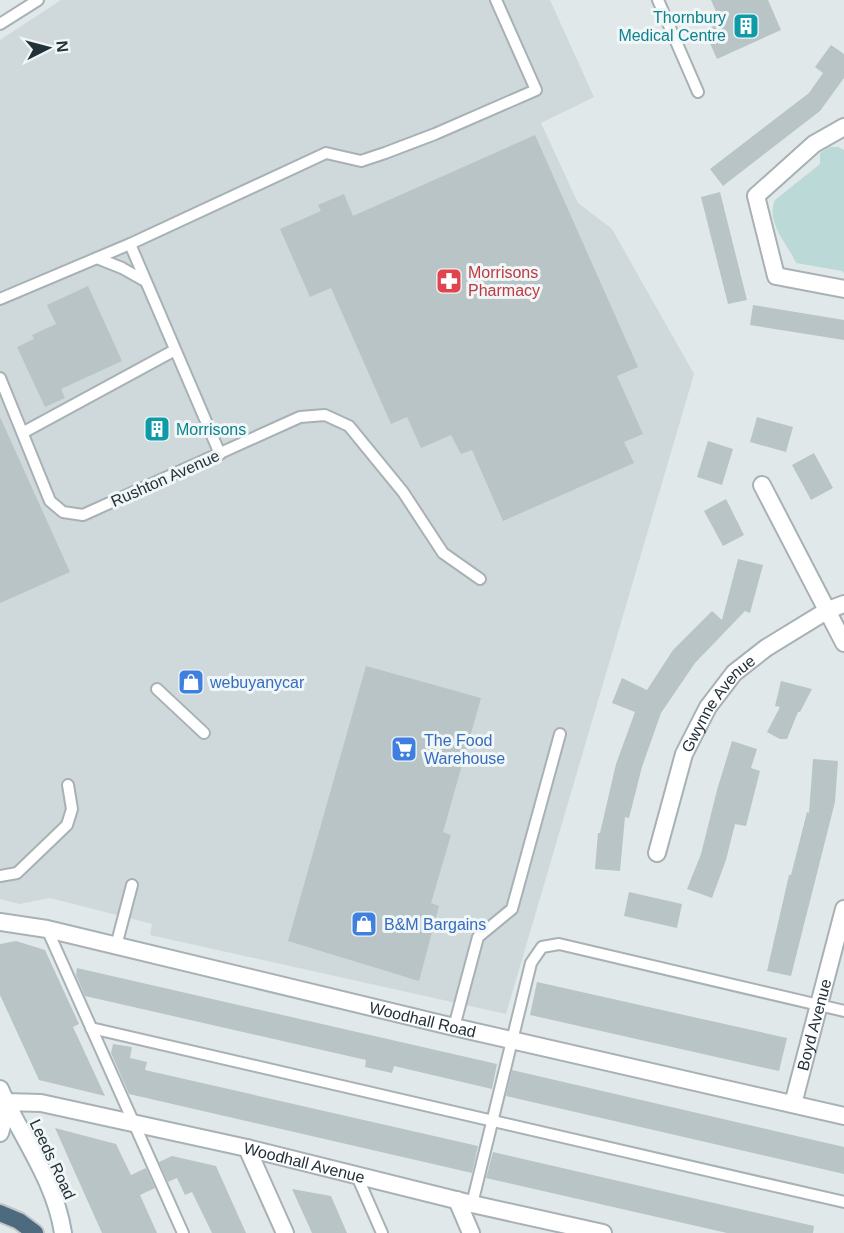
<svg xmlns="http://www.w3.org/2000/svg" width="844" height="1233" font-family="Helvetica,sans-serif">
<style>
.built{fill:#cfd8da}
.green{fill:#bbd9d7}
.building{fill:#b9c4c7}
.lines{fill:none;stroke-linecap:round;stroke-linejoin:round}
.service-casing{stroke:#a8b1b5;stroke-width:14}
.minor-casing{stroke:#a8b1b5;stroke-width:20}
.secondary-casing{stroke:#a3b1b8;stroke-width:20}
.trunk-casing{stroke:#c1c5c8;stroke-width:20}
.service{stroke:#fff;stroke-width:10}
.minor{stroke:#fff;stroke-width:16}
.secondary{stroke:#fff;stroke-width:16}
.trunk{stroke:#4d6a7f;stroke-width:16}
.labels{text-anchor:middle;stroke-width:6;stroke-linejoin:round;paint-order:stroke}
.culture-label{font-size:16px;fill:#0d838f;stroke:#f1f6f7;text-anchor:end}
.health-label{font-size:16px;fill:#be3a42;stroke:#f1f6f7;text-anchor:start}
.street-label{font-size:16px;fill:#233139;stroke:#f1f6f7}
.shop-label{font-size:16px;fill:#366cbe;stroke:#f1f6f7;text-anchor:start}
</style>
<rect width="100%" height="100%" fill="#e1e8ea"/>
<polygon class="built" points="61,0 550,0 594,97 541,123 578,203 612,229 694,374 506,1014 150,935 152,924 50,898 19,904 0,899 0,40"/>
<path class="green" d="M830 147H838L844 150V273L842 271 796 263C788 244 765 222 775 200L820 164V153Z"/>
<g class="building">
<polygon points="711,0 768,0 781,30 717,59 704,30 721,23"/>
<polygon points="831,45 844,54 844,78 820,111 723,186 710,169 809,93 823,73 815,67"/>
<polygon points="535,135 638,367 617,376 643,434 624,442 634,463 503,521 472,450 461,454 451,435 421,448 407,417 391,424 331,288 310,297 280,229 321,211 318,205 344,194 353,216"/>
<polygon points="720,192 747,300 728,304 701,197"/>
<polygon points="88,286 122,361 61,389 65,398 45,407 17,347 34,339 32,335 56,324 47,305"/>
<polygon points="753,305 844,320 844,340 750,325"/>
<polygon points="0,417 70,572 0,603"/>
<polygon points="757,417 793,427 786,452 750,442"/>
<polygon points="708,441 733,449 722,485 697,477"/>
<polygon points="814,453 833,488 811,500 792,465"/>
<polygon points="726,499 744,535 723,546 704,511"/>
<polygon points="738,559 763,565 750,613 745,611 695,663 661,713 642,767 629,818 625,817 620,871 595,869 598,833 600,833 616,764 635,712 612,703 622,678 647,690 673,650 712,611 722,620"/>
<polygon points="366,666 481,698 443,832 451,835 431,903 439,906 419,981 288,941"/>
<polygon points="781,681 812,689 800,712 798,712 787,739 780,739 767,732 780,707 775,706"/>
<polygon points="732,741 757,749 751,768 760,771 746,826 735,824 726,860 712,898 687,889 701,854 717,790"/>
<polygon points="813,759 838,761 835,802 791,976 767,971 789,875 791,875 807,812 809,813"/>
<polygon points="629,892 682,904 677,928 624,916"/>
<polygon points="16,941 45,950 79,1024 73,1027 105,1096 39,1080 0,995 0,944"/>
<polygon points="77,968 497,1064 492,1089 394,1066 392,1073 365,1067 366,1060 85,996 76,975"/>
<polygon points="537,982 787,1038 779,1071 530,1015"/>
<polygon points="113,1044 132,1047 130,1058 147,1062 145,1070 478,1146 472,1173 129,1094 111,1053"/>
<polygon points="512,1070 844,1147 844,1174 506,1096"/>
<polygon points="55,1128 116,1144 131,1175 146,1168 155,1188 140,1195 157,1233 102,1233"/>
<polygon points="493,1152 814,1226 813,1233 727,1233 486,1178"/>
<polygon points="172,1156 216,1166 246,1233 212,1233 192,1192 185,1195 177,1178 168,1182 159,1162"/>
<polygon points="292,1189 331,1196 347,1233 312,1233"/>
</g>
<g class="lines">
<g class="service-casing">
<g id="service">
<polyline points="658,0 698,92"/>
<polyline points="0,24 38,0"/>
<polyline points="130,244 220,454"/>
<polyline points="97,258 122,268 145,281"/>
<polyline points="0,299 130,244 326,153 361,161 385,153 435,134 536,90 496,0"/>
<polyline points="0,378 50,501 63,512 83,515 300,417 325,415 349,426 403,492 443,553 480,579"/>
<polyline points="24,432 175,350"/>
<polyline points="157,689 204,733"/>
<polyline points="0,876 17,873 67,825 72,809 68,785"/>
<polyline points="47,929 183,1233"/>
<polyline points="116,946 132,885"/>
<polyline points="454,1027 478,937 512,909 560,734"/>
<polyline points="91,1028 844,1202"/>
<polyline points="357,1176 382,1233"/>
<polyline points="472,1204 531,963 542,947 559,944 844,1011"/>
</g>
</g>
<g class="minor-casing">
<g id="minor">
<polyline points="844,127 814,144 756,196 776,276 844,289"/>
<polyline points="762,485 844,643"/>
<path id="s1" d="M657 853 684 754 708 707 734 673 766 648 828 610 844 604"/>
<path id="s2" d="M0 922 47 929 454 1027 844 1116"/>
<path id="s3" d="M5 1102 41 1103 247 1148 472 1204 603 1233"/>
<path id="s4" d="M793 1104 844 909"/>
<polyline points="247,1148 285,1233"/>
<polyline points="457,1200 471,1233"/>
</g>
</g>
<g class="secondary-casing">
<g id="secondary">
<path d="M0 1089C21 1137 55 1180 63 1233"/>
<polyline points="0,1133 4,1119 5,1102"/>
</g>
</g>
<g class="trunk-casing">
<polyline id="trunk" points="0,1213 19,1221 35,1233"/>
</g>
<use href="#service" class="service"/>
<use href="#minor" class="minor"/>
<use href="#secondary" class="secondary"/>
<use href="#trunk" class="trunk"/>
</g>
<defs>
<g id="building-square" transform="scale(1.35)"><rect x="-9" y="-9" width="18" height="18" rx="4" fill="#0f9aa8" stroke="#f1f6f7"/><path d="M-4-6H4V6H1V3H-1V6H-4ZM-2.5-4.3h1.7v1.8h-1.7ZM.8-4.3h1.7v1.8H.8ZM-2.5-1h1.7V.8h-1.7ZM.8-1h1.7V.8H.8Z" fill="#fff"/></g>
<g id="pharmacy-square" transform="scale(1.35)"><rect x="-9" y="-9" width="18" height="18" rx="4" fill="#e0444e" stroke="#f1f6f7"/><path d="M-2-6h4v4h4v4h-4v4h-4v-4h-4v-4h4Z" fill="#fff"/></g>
<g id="shop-square" transform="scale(1.35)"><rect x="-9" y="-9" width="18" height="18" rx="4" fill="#3f7fe0" stroke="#f1f6f7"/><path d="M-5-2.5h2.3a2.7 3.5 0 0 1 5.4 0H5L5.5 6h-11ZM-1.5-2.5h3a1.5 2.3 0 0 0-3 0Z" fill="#fff"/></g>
<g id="supermarket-square" transform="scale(1.35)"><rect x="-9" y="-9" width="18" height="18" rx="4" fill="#3f7fe0" stroke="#f1f6f7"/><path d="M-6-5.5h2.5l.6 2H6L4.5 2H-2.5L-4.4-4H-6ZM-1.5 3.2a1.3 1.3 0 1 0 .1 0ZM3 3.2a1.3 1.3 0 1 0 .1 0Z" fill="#fff"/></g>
</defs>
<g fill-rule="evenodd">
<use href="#building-square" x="746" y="26"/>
<use href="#pharmacy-square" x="449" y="281"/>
<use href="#building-square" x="157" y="429"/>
<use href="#shop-square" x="191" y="682"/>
<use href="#supermarket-square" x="404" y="749"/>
<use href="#shop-square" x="364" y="924"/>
</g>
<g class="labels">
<g class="culture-label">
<text x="726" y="23">Thornbury<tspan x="726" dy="18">Medical Centre</tspan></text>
<text x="176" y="435" text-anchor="start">Morrisons</text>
</g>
<g class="health-label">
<text x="468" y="278">Morrisons<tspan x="468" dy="18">Pharmacy</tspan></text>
</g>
<g class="street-label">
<text transform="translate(165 478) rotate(-24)" y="6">Rushton Avenue</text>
<text dy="6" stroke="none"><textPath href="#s1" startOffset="164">Gwynne Avenue</textPath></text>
<text dy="6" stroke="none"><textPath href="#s2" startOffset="434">Woodhall Road</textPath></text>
<text dy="6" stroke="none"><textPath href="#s4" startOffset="82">Boyd Avenue</textPath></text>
<text transform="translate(53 1159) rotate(65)" y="6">Leeds Road</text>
<text dy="6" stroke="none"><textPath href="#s3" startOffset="306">Woodhall Avenue</textPath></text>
</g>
<g class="shop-label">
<text x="210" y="688">webuyanycar</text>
<text x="424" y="746">The Food<tspan x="424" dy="18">Warehouse</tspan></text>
<text x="384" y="930">B&amp;M Bargains</text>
</g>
</g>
<g transform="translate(48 48) rotate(84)" stroke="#f1f6f7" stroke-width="4.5" paint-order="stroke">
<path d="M0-4.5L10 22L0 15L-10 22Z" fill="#233139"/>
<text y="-9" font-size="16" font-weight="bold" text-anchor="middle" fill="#233139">N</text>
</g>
</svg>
